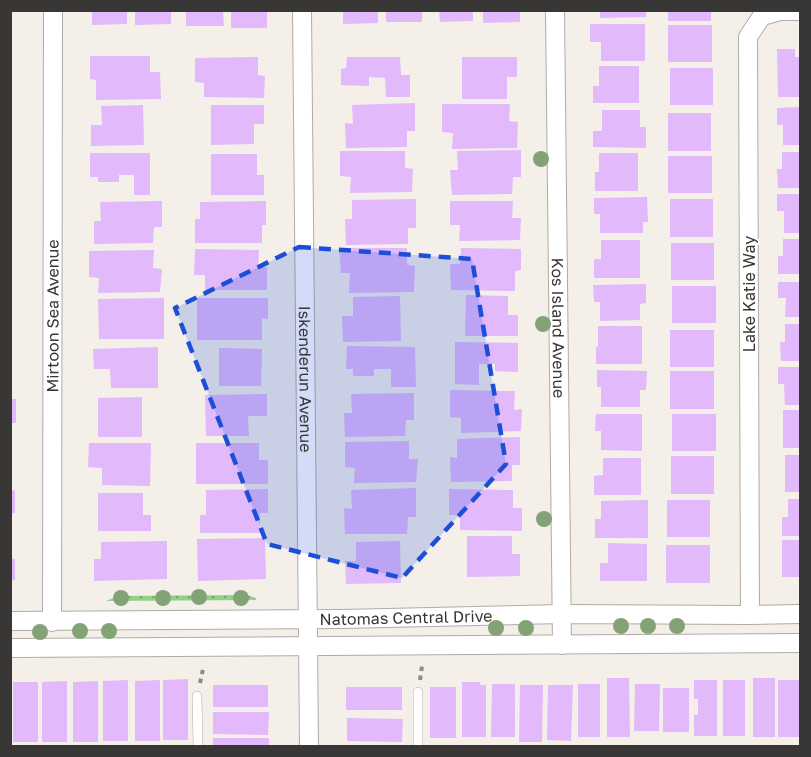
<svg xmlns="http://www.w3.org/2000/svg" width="811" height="757" font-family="'Golos Text',sans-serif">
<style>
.grass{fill:url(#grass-dots)}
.building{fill:#e2b9fb}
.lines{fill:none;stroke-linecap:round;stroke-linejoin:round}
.lane-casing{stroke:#b0aba5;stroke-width:10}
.street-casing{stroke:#b0aba5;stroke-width:20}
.path{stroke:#8d8a86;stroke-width:4;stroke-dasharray:4.5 4.5;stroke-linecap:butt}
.lane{stroke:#fff;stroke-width:9}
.street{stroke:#fff;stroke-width:18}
.tree{fill:#83a377}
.marked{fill:#1d4ed8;fill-opacity:0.2;stroke:#1d4ed8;stroke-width:4.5;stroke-dasharray:12 8;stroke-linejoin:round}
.labels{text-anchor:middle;stroke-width:4.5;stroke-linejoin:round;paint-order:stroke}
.street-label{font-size:16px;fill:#393735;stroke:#fff}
</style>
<defs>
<pattern id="grass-dots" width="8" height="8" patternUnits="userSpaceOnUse" patternTransform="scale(1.5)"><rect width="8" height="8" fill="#92d286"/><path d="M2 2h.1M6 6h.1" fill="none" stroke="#78ab6e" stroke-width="1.8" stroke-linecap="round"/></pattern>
</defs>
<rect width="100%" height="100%" fill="#f4efe9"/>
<polygon class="grass" points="247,595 256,598 256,600 106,601 118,596"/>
<g class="building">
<polygon points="92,10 127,10 127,24 92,25"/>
<polygon points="135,10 171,10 171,24 135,25"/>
<polygon points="186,10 223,10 224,26 186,26"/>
<rect x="231" y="10" width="36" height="18"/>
<polygon points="343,10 378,10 378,23 343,24"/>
<rect x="386" y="10" width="36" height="12"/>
<polygon points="439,10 473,10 473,21 440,22"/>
<polygon points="483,10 520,10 520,22 483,23"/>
<polygon points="600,10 646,10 646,17 600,18"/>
<rect x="668" y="10" width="43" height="11"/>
<polygon points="590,24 645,24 645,61 601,61 601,42 590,42"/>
<rect x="668" y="25" width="44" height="37"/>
<polygon points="777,49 795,49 795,57 800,57 800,97 778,97"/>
<polygon points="90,56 150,56 150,72 160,72 161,99 96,100 96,80 90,79"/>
<polygon points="258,57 258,75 265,76 264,98 204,97 204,83 195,82 195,58"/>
<polygon points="347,57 400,57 401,75 410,75 410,97 386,97 385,78 369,77 369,86 341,85 341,69 346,68"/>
<polygon points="462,57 517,57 517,77 507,77 507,99 462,99"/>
<polygon points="599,66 639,66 639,103 593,103 593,86 599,86"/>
<rect x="670" y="68" width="43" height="37"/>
<polygon points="415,103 415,131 407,131 407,147 346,148 345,123 353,124 352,105"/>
<polygon points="442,104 510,104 509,121 518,122 517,148 452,149 453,133 442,132"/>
<polygon points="143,105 144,145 91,146 91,125 102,125 101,106"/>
<polygon points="211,105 264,105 264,124 254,124 254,144 211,145"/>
<polygon points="800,107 800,145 783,145 783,125 777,125 777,108"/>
<polygon points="602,110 640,110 640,127 646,127 646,148 593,147 593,131 602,131"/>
<rect x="668" y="113" width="43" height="38"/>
<polygon points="521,150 521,177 513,177 512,194 452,195 450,170 458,170 457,151"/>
<polygon points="340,151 405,151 405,168 413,169 412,192 350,193 351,177 340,176"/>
<polygon points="782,152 800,152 800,188 778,188 777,169 782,169"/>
<polygon points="90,153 150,153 150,195 134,195 134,175 119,175 119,182 98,182 98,177 90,177"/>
<polygon points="599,153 638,153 638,191 595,191 595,172 599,172"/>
<polygon points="211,154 257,154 257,175 264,175 264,195 211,195"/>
<rect x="668" y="156" width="44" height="37"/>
<polygon points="777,194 800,194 800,233 784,233 784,211 777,211"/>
<polygon points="647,197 648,222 643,222 643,233 600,233 600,214 594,214 594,198"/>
<polygon points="416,199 416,228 408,228 408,244 346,245 345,219 352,219 352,200"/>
<rect x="670" y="199" width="43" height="38"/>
<polygon points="162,201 162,227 154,227 153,243 94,244 94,221 101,221 100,202"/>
<polygon points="266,201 266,225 262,225 262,243 195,243 195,219 200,219 200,202"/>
<polygon points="450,201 513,201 512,218 521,218 520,240 459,241 460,225 450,225"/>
<polygon points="783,239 800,239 800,274 778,274 778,256 783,256"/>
<polygon points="601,240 640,240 640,278 594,278 594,259 601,259"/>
<rect x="671" y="243" width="43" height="37"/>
<polygon points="339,248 407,248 407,265 415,266 414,292 349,293 350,273 341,273"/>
<polygon points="461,248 521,249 521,270 515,271 515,291 451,290 450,264 460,264"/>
<polygon points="195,249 259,250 258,267 267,267 267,290 205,290 205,275 194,275"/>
<polygon points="154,250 153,268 162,269 160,292 98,293 99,278 89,277 89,251"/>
<polygon points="778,282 800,282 800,317 785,317 786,298 778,298"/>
<polygon points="646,284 646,303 640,304 640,320 600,321 600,302 594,302 593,285"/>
<rect x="672" y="286" width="44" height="37"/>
<polygon points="466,295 508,296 508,315 518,315 518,336 465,336"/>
<polygon points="400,296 401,341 343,342 342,316 353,316 353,297"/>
<polygon points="164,298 164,339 99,339 98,299"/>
<polygon points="197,298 268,298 268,319 262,318 262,340 197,340"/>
<polygon points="785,324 800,324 800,361 781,361 780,342 785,342"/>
<polygon points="598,326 642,326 642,364 596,364 596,347 598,347"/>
<rect x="670" y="330" width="44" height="37"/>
<polygon points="455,342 518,343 518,372 495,371 495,364 479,364 479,385 455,384"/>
<polygon points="347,346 415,347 416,387 391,387 391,369 374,369 374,376 353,376 353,369 346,369"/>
<polygon points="158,347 158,388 111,388 110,369 94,369 93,349"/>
<polygon points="219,348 262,349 261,386 219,386"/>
<polygon points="778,367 800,367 800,405 785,405 784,384 778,384"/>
<polygon points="597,370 647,371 646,390 640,390 640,407 601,407 601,387 597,387"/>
<rect x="670" y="371" width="44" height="38"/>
<polygon points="450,390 515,391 514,410 522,409 521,431 461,433 461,418 450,417"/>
<polygon points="414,393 414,420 406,420 405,436 345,437 344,413 352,413 351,394"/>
<polygon points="267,394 267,416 248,416 249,436 206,436 205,395"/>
<polygon points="142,397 142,437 98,437 98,398"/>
<rect x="10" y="399" width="6" height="24"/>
<rect x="783" y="410" width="17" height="38"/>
<polygon points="596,414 642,414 642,451 601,450 601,431 595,431"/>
<rect x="672" y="414" width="44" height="37"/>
<polygon points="520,437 520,465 512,465 512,481 451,482 450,457 457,458 457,439"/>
<polygon points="409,441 409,459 418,459 416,482 354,483 355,468 345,467 345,442"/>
<polygon points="89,443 151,443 150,486 102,485 102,468 88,467"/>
<polygon points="196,443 259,443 259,460 268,460 268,484 196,484"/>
<rect x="785" y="455" width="15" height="37"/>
<rect x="671" y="456" width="43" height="38"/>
<polygon points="603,458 641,458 641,495 594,495 594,476 603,475"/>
<polygon points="416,488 416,517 408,517 407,534 345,534 344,508 352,509 351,490"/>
<polygon points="268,489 268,513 260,513 260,533 200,533 200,515 206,515 206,490"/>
<polygon points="449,489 513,490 513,508 522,508 522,531 460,530 460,515 449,515"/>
<polygon points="15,490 15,513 10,513 10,491"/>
<polygon points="98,493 143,493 143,515 151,515 151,531 98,531"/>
<polygon points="788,499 800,499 800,536 782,536 782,517 788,517"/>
<polygon points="648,500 648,538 595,538 595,519 601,519 601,501"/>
<rect x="667" y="500" width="43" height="37"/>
<polygon points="467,536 512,536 512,554 520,554 520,576 467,577"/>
<polygon points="265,538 266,579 198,581 197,539"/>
<rect x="782" y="540" width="18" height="37"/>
<polygon points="167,541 167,579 94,581 94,559 101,559 101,542"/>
<polygon points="400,541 401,583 346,584 345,561 356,561 356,542"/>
<polygon points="608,543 647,544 647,581 600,581 600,563 608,563"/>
<rect x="666" y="545" width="44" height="38"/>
<rect x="10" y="559" width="5" height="21"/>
<polygon points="607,678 629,678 630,737 607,737"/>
<rect x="753" y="678" width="22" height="59"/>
<polygon points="188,679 188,740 163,740 163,680"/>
<polygon points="128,680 128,741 103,741 103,681"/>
<polygon points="160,680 160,741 135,741 135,681"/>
<polygon points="694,680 717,680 717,736 694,736 694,715 698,715 698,699 694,699"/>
<rect x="723" y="680" width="22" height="56"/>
<rect x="778" y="680" width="22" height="57"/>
<polygon points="67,681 67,742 42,742 42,682"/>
<polygon points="98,681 98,742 73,742 73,682"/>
<rect x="13" y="682" width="25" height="60"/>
<polygon points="462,682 480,682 480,685 486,685 486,737 462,737"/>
<polygon points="492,684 515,684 515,737 491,737"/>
<rect x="578" y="684" width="22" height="53"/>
<polygon points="635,684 660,684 659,731 634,731"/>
<rect x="213" y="685" width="55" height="22"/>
<polygon points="520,685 543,685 542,742 519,742"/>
<polygon points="548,685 573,685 571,741 547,740"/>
<rect x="346" y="687" width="56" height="23"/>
<rect x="430" y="687" width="26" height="51"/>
<rect x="663" y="688" width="26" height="44"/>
<polygon points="213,712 269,712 268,735 213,734"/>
<polygon points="347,718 403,719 402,742 347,741"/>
<rect x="213" y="738" width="56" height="8"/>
</g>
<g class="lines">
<g class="lane-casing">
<g id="lane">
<polyline points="418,692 418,746"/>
<polyline points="197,696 198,746"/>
</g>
</g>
<g class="street-casing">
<g id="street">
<path id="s1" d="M302 10 309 746"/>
<path id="s2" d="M555 10 562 645"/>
<polyline points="750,615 748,37 762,16 780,11 800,11"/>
<path id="s3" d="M10 621 341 619 562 614 750 615 800 614"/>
<path id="s4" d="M52 622 53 10"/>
<polyline points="10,648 800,643"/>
</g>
</g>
<g class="path">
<polyline points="420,680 422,666"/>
<polyline points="200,683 203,669"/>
</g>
<use href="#lane" class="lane"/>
<use href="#street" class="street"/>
</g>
<g class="tree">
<circle cx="541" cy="159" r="8"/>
<circle cx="543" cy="324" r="8"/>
<circle cx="544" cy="519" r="8"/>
<circle cx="199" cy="597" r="8"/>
<circle cx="121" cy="598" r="8"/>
<circle cx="163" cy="598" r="8"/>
<circle cx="241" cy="598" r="8"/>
<circle cx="621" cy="626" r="8"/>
<circle cx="648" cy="626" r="8"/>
<circle cx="677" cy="626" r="8"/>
<circle cx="496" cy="628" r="8"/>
<circle cx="526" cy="628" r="8"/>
<circle cx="80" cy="631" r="8"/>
<circle cx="109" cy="631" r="8"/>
<circle cx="40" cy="632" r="8"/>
</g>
<path class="marked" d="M299 247 472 259 506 464 402 578 267 544 175 308Z"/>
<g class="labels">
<g class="street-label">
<text transform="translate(749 294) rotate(-90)" y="6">Lake Katie Way</text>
<text dy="6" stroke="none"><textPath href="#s4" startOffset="306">Mirtoon Sea Avenue</textPath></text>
<text dy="6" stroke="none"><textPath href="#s2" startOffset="318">Kos Island Avenue</textPath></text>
<text dy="6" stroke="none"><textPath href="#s1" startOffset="369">Iskenderun Avenue</textPath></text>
<text dy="6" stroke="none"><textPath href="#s3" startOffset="396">Natomas Central Drive</textPath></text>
</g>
</g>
<rect width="811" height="757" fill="none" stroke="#393735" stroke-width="24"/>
</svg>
